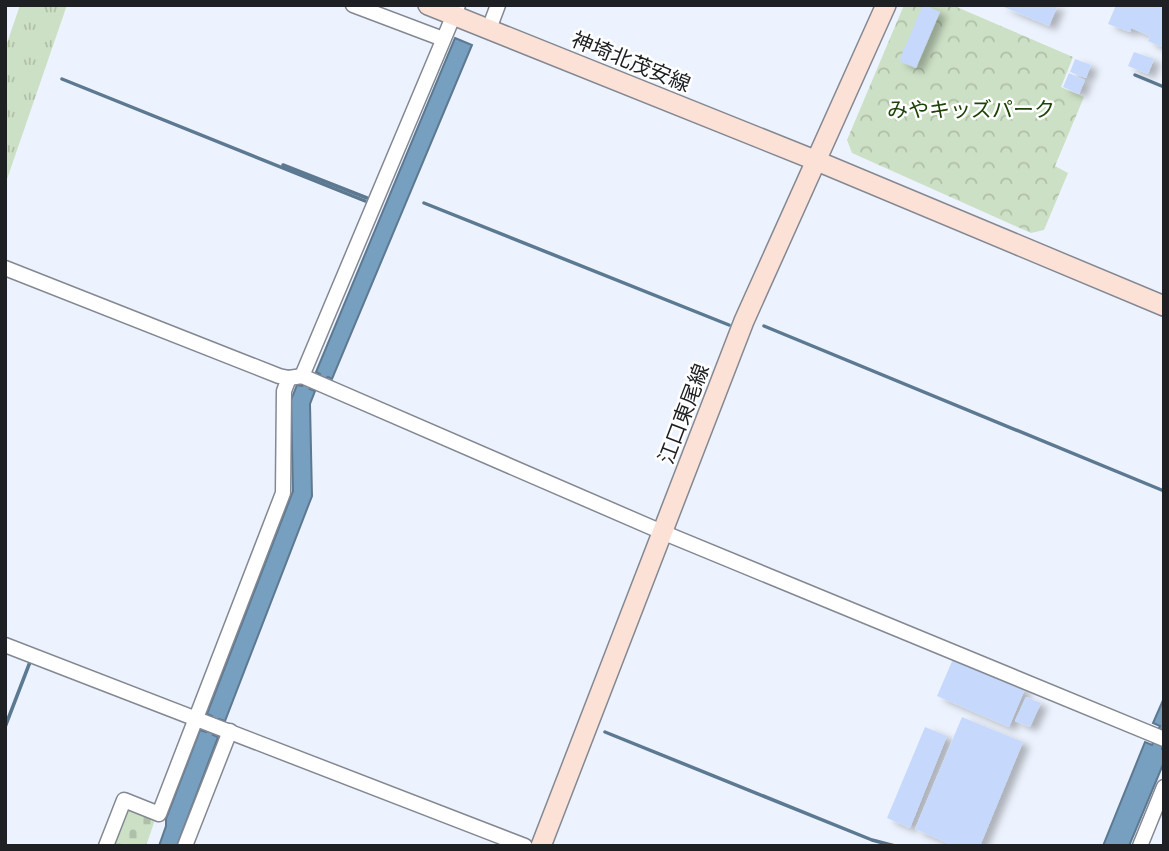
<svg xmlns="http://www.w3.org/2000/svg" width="1169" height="851" font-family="Rubik,'Noto Sans JP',sans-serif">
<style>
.grass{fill:url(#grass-tufts)}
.cemetery{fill:url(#cemetery-stones)}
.park{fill:url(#park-crowns)}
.water{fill:#769fc0;stroke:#5c7991;stroke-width:2}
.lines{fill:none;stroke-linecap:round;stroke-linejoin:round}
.stream{stroke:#5c7991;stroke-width:3.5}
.building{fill:#c6d9fd;filter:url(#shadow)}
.street-casing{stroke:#838892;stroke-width:17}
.secondary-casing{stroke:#838892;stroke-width:22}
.street{stroke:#fff;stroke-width:14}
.secondary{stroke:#fce1d7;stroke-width:19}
.labels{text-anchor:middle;stroke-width:5;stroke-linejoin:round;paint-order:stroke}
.street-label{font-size:21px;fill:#1e2024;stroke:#fff}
.park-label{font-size:21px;fill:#1d4308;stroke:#fff}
</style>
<defs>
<pattern id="grass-tufts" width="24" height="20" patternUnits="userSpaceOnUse" patternTransform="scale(1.75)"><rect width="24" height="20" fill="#cce0c5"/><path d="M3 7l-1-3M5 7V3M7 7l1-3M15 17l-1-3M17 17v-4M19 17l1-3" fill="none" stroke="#afc0a9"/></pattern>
<pattern id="cemetery-stones" width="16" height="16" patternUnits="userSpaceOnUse" patternTransform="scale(1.75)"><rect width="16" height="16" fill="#cce0c5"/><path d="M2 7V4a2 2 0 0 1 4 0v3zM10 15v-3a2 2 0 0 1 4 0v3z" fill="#afc0a9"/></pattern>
<pattern id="park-crowns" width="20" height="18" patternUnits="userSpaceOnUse" patternTransform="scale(1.75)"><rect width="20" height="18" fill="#cce0c5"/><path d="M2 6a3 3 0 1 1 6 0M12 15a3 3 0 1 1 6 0" fill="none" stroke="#afc0a9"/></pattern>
<filter id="shadow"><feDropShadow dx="7" dy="4.5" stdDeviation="3.5" flood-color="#0004"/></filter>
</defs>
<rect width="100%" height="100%" fill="#edf3fe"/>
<polygon class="grass" points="20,5 67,5 5,185 5,49"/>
<polygon class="cemetery" points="134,808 156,817 146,846 116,846 113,840 126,810"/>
<polygon class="park" points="904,5 952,5 1073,57 1061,87 1084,97 1055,166 1068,173 1044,230 1031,233 852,153 847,140"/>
<g class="water">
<polygon points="455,38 472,45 332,379 328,377 310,389 315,391 310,404 312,496 225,721 219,719 213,735 218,737 177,846 159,846 166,826 166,819 200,730 206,732 212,716 207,714 293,491 291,400 297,385 302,386 319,377 320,374 316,372"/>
<polygon points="1164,698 1164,744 1162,749 1164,750 1164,762 1129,846 1103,846 1145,742 1152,745 1160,726 1153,723"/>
</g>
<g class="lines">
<g class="stream">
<polyline points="1135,75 1164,87"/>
<polyline points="62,79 365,201"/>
<polyline points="283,165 367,198"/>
<polyline points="424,203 729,325"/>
<polyline points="764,326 1164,491"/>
<polyline points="5,727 30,662"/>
<polyline points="605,732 872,840 895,846"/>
</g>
</g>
<g class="building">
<polygon points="923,5 940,12 916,68 899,61"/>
<polygon points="999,5 1058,5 1049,26"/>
<polygon points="1116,5 1164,5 1164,42 1162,47 1148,41 1150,36 1131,28 1130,32 1108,24"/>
<polygon points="1134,52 1154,59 1148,74 1128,66"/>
<polygon points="1075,59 1091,65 1086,78 1070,72"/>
<polygon points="1069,73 1085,80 1079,94 1063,87"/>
<polygon points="953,659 1025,689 1009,727 937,696"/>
<polygon points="1026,697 1041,703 1030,727 1015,721"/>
<polygon points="962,717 1023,742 980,846 954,846 915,829"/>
<polygon points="925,727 947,736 910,828 887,818"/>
</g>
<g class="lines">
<g class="street-casing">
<g id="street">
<polyline points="353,5 443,39"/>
<polyline points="489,29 498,5"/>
<polyline points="5,268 279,376 289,378 302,376 662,532 1164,739"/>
<polyline points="302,376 458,5"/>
<polyline points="5,645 525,846"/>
<polyline points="106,846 124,800 159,814 283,493 284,391 289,378"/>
<polyline points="185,846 230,731"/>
<polyline points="1140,846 1164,787"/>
</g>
</g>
<g class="secondary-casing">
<g id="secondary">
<polyline points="428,5 817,161 1164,306"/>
<polyline points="541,846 744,321 886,5"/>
</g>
</g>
<use href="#street" class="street"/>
<use href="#secondary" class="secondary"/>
</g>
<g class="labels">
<g class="street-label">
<text transform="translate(631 62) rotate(22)" y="7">神埼北茂安線</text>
<text transform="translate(684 414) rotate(-69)" y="7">江口東尾線</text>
</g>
<g class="park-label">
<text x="971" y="117">みやキッズパーク</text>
</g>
</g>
<rect width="1169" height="851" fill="none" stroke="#1e2024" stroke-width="14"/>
</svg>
